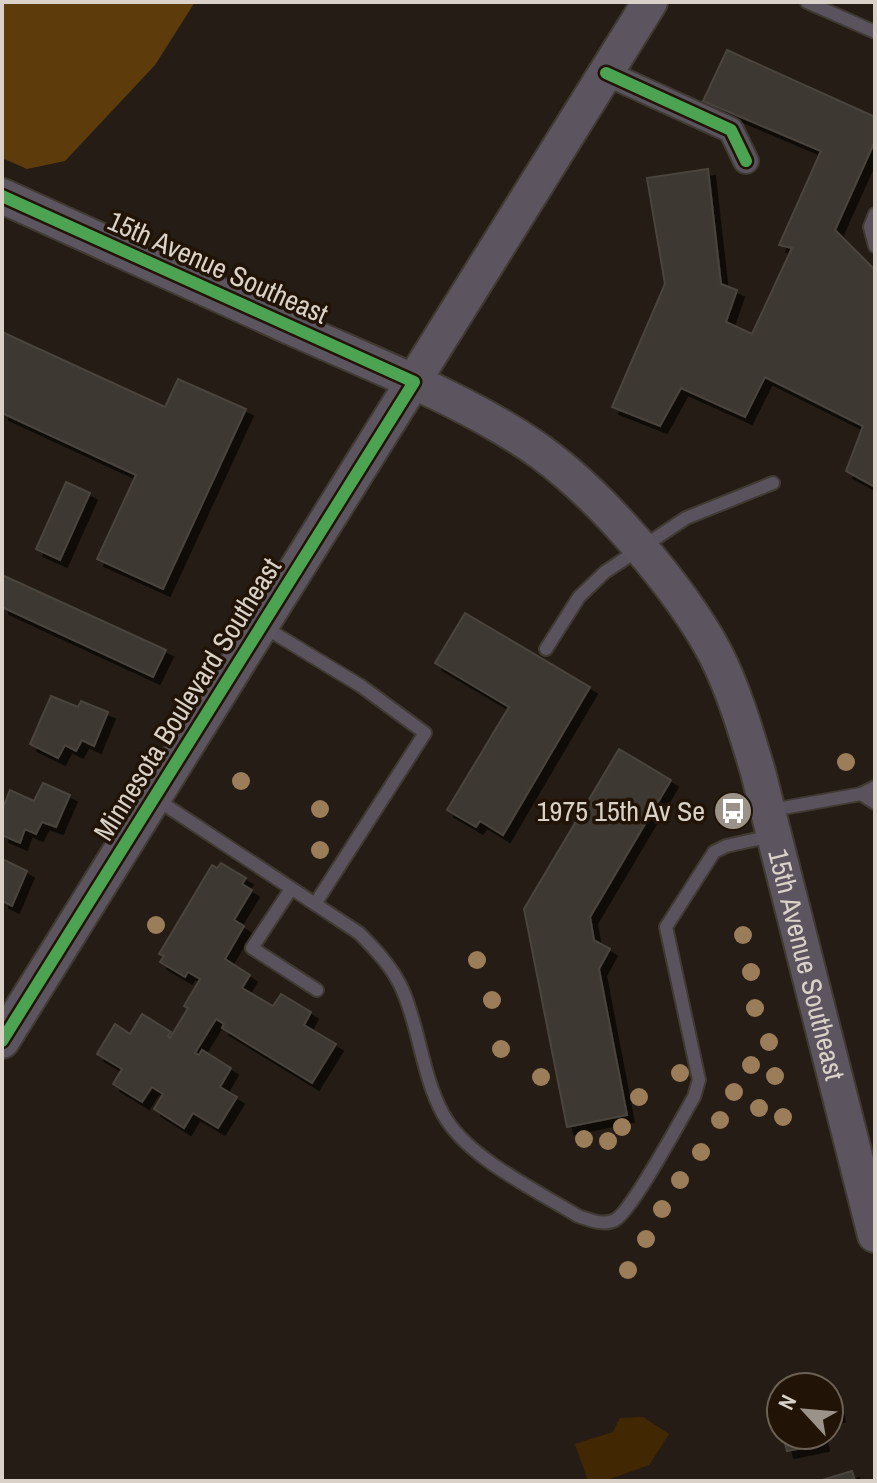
<svg xmlns="http://www.w3.org/2000/svg" width="877" height="1483" font-family="'Archivo Narrow',sans-serif">
<style>
.green{fill:#422703}
.forest{fill:#5e3b0b}
.building{fill:#3e3730;stroke:#4a443d;stroke-width:2;filter:url(#shadow)}
.lines{fill:none;stroke-linecap:round;stroke-linejoin:round}
.lane-casing{stroke:#403a33;stroke-width:16}
.street-casing{stroke:#403a33;stroke-width:28}
.secondary-casing{stroke:#403a33;stroke-width:38}
.lane{stroke:#5a535d;stroke-width:12}
.street{stroke:#5a535d;stroke-width:24}
.secondary{stroke:#5c545e;stroke-width:34}
.cycleway-casing{stroke:#211406;stroke-width:17}
.cycleway{stroke:#4ca352;stroke-width:12}
.tree{fill:#9b7d5a}
.labels{text-anchor:middle;stroke-width:7;stroke-linejoin:round;paint-order:stroke}
.street-label{font-size:28px;fill:#dad2c8;stroke:#211406}
.poi-label{font-size:28px;fill:#dad2c8;stroke:#211406;text-anchor:end}
</style>
<defs>
<filter id="shadow"><feDropShadow dx="7" dy="7" stdDeviation="0" flood-color="#0009"/></filter>
</defs>
<rect width="100%" height="100%" fill="#251d15"/>
<polygon class="green" points="643,1417 669,1434 649,1465 604,1481 588,1481 575,1444 613,1432 620,1418"/>
<polygon class="forest" points="2,2 195,2 155,65 65,161 27,169 2,158"/>
<g class="building">
<polygon points="727,50 875,117 875,141 835,230 875,270 875,487 846,471 863,426 765,377 745,417 681,388 660,426 612,407 665,284 647,178 708,169 721,284 737,290 726,322 752,334 792,248 779,245 821,151 703,101"/>
<polygon points="2,332 165,407 178,379 246,409 163,589 97,559 136,475 2,413"/>
<polygon points="66,482 90,493 60,560 36,549"/>
<polygon points="2,575 166,650 153,677 2,607"/>
<polygon points="465,613 590,687 503,835 480,821 476,827 447,810 509,707 435,663"/>
<polygon points="51,696 78,707 81,701 108,712 94,746 82,740 76,751 65,745 58,758 30,744"/>
<polygon points="619,749 671,780 590,917 594,940 610,949 599,969 627,1115 567,1127 524,909"/>
<polygon points="43,783 70,795 56,827 42,822 36,834 25,829 20,843 2,835 2,810 10,790 34,801"/>
<polygon points="2,859 27,871 12,906 2,901"/>
<polygon points="221,863 246,878 242,884 252,890 234,920 244,926 225,959 250,975 242,988 273,1006 281,994 311,1012 304,1025 336,1044 312,1083 222,1028 224,1024 216,1019 195,1053 199,1055 202,1050 231,1068 220,1087 237,1097 218,1128 193,1113 184,1128 154,1109 163,1094 152,1087 142,1102 113,1084 122,1069 97,1054 115,1024 130,1034 142,1014 171,1032 168,1036 170,1038 188,1008 184,1006 200,979 188,972 185,977 160,962 164,956 159,954 212,865 217,868"/>
<polygon points="832,1385 838,1415 829,1416 829,1387 822,1387"/>
<polygon points="783,1435 820,1435 822,1444 787,1451"/>
<polygon points="852,1471 855,1481 819,1481"/>
</g>
<g class="lines">
<g class="lane-casing">
<g id="lane">
<polyline points="807,2 875,32"/>
<polyline points="875,214 870,227 875,246"/>
<polyline points="264,627 361,686 425,733 315,904"/>
<polyline points="546,649 579,597 605,572 686,518 773,483"/>
<polyline points="861,794 875,803"/>
<path d="M156 799 359 933C377 951 393 968 403 991 420 1031 422 1075 443 1114 467 1158 536 1190 578 1216 590 1220 603 1226 615 1220 632 1211 681 1119 694 1097L699 1080 666 927 714 852 726 846 771 836"/>
<polyline points="772,810 861,794 875,787"/>
<polyline points="291,889 252,948 317,990"/>
</g>
</g>
<g class="street-casing">
<polyline id="street" points="606,73 731,130 746,161"/>
</g>
<g class="secondary-casing">
<g id="secondary">
<path id="s1" d="M2 196C101 241 200 286 299 331 377 366 473 403 542 453 602 497 680 587 715 653 734 690 746 732 758 772L875 1235"/>
<polyline points="2,1041 650,2"/>
</g>
</g>
<use href="#lane" class="lane"/>
<use href="#street" class="street"/>
<use href="#secondary" class="secondary"/>
<g class="cycleway-casing">
<g id="cycleway">
<polyline points="606,73 731,130 746,161"/>
<polyline points="2,196 414,382 2,1041"/>
</g>
</g>
<use href="#cycleway" class="cycleway"/>
</g>
<g class="tree">
<circle cx="846" cy="762" r="9"/>
<circle cx="241" cy="781" r="9"/>
<circle cx="320" cy="809" r="9"/>
<circle cx="320" cy="850" r="9"/>
<circle cx="156" cy="925" r="9"/>
<circle cx="743" cy="935" r="9"/>
<circle cx="477" cy="960" r="9"/>
<circle cx="751" cy="972" r="9"/>
<circle cx="492" cy="1000" r="9"/>
<circle cx="755" cy="1008" r="9"/>
<circle cx="769" cy="1042" r="9"/>
<circle cx="501" cy="1049" r="9"/>
<circle cx="751" cy="1065" r="9"/>
<circle cx="680" cy="1073" r="9"/>
<circle cx="775" cy="1076" r="9"/>
<circle cx="541" cy="1077" r="9"/>
<circle cx="734" cy="1092" r="9"/>
<circle cx="639" cy="1097" r="9"/>
<circle cx="759" cy="1108" r="9"/>
<circle cx="783" cy="1117" r="9"/>
<circle cx="720" cy="1120" r="9"/>
<circle cx="622" cy="1127" r="9"/>
<circle cx="584" cy="1139" r="9"/>
<circle cx="608" cy="1141" r="9"/>
<circle cx="701" cy="1152" r="9"/>
<circle cx="680" cy="1180" r="9"/>
<circle cx="662" cy="1209" r="9"/>
<circle cx="646" cy="1239" r="9"/>
<circle cx="628" cy="1270" r="9"/>
</g>
<defs>
<g id="bus-disc" transform="scale(2)"><circle r="9.5" fill="#9b9389" stroke="#211406"/><path d="M-5-6H5V4H4V6H2V4H-2V6H-4V4H-5ZM-3.5-4V0h7V-4ZM-3.5 1.2v1.5H-2V1.2ZM2 1.2v1.5H3.5V1.2Z" fill="#fff"/></g>
</defs>
<g fill-rule="evenodd">
<use href="#bus-disc" x="733" y="811"/>
</g>
<g class="labels">
<g class="street-label">
<text transform="translate(218 267) rotate(24)" y="10">15th Avenue Southeast</text>
<text transform="translate(187 699) rotate(-58)" y="10">Minnesota Boulevard Southeast</text>
<text dy="10" stroke="none"><textPath href="#s1" startOffset="1190">15th Avenue Southeast</textPath></text>
</g>
<g class="poi-label">
<text x="705" y="821">1975 15th Av Se</text>
</g>
</g>
<rect width="877" height="1483" fill="none" stroke="#dad2c8" stroke-width="8"/>
<g transform="translate(805 1411) rotate(296)"><circle r="38" fill="#211406" stroke="#6b6054" stroke-width="2"/>
<path d="M0-6L14 30L0 20L-14 30Z" fill="#9b9389"/>
<text y="-12" font-size="22" font-weight="bold" text-anchor="middle" fill="#dad2c8">N</text>
</g>
</svg>
